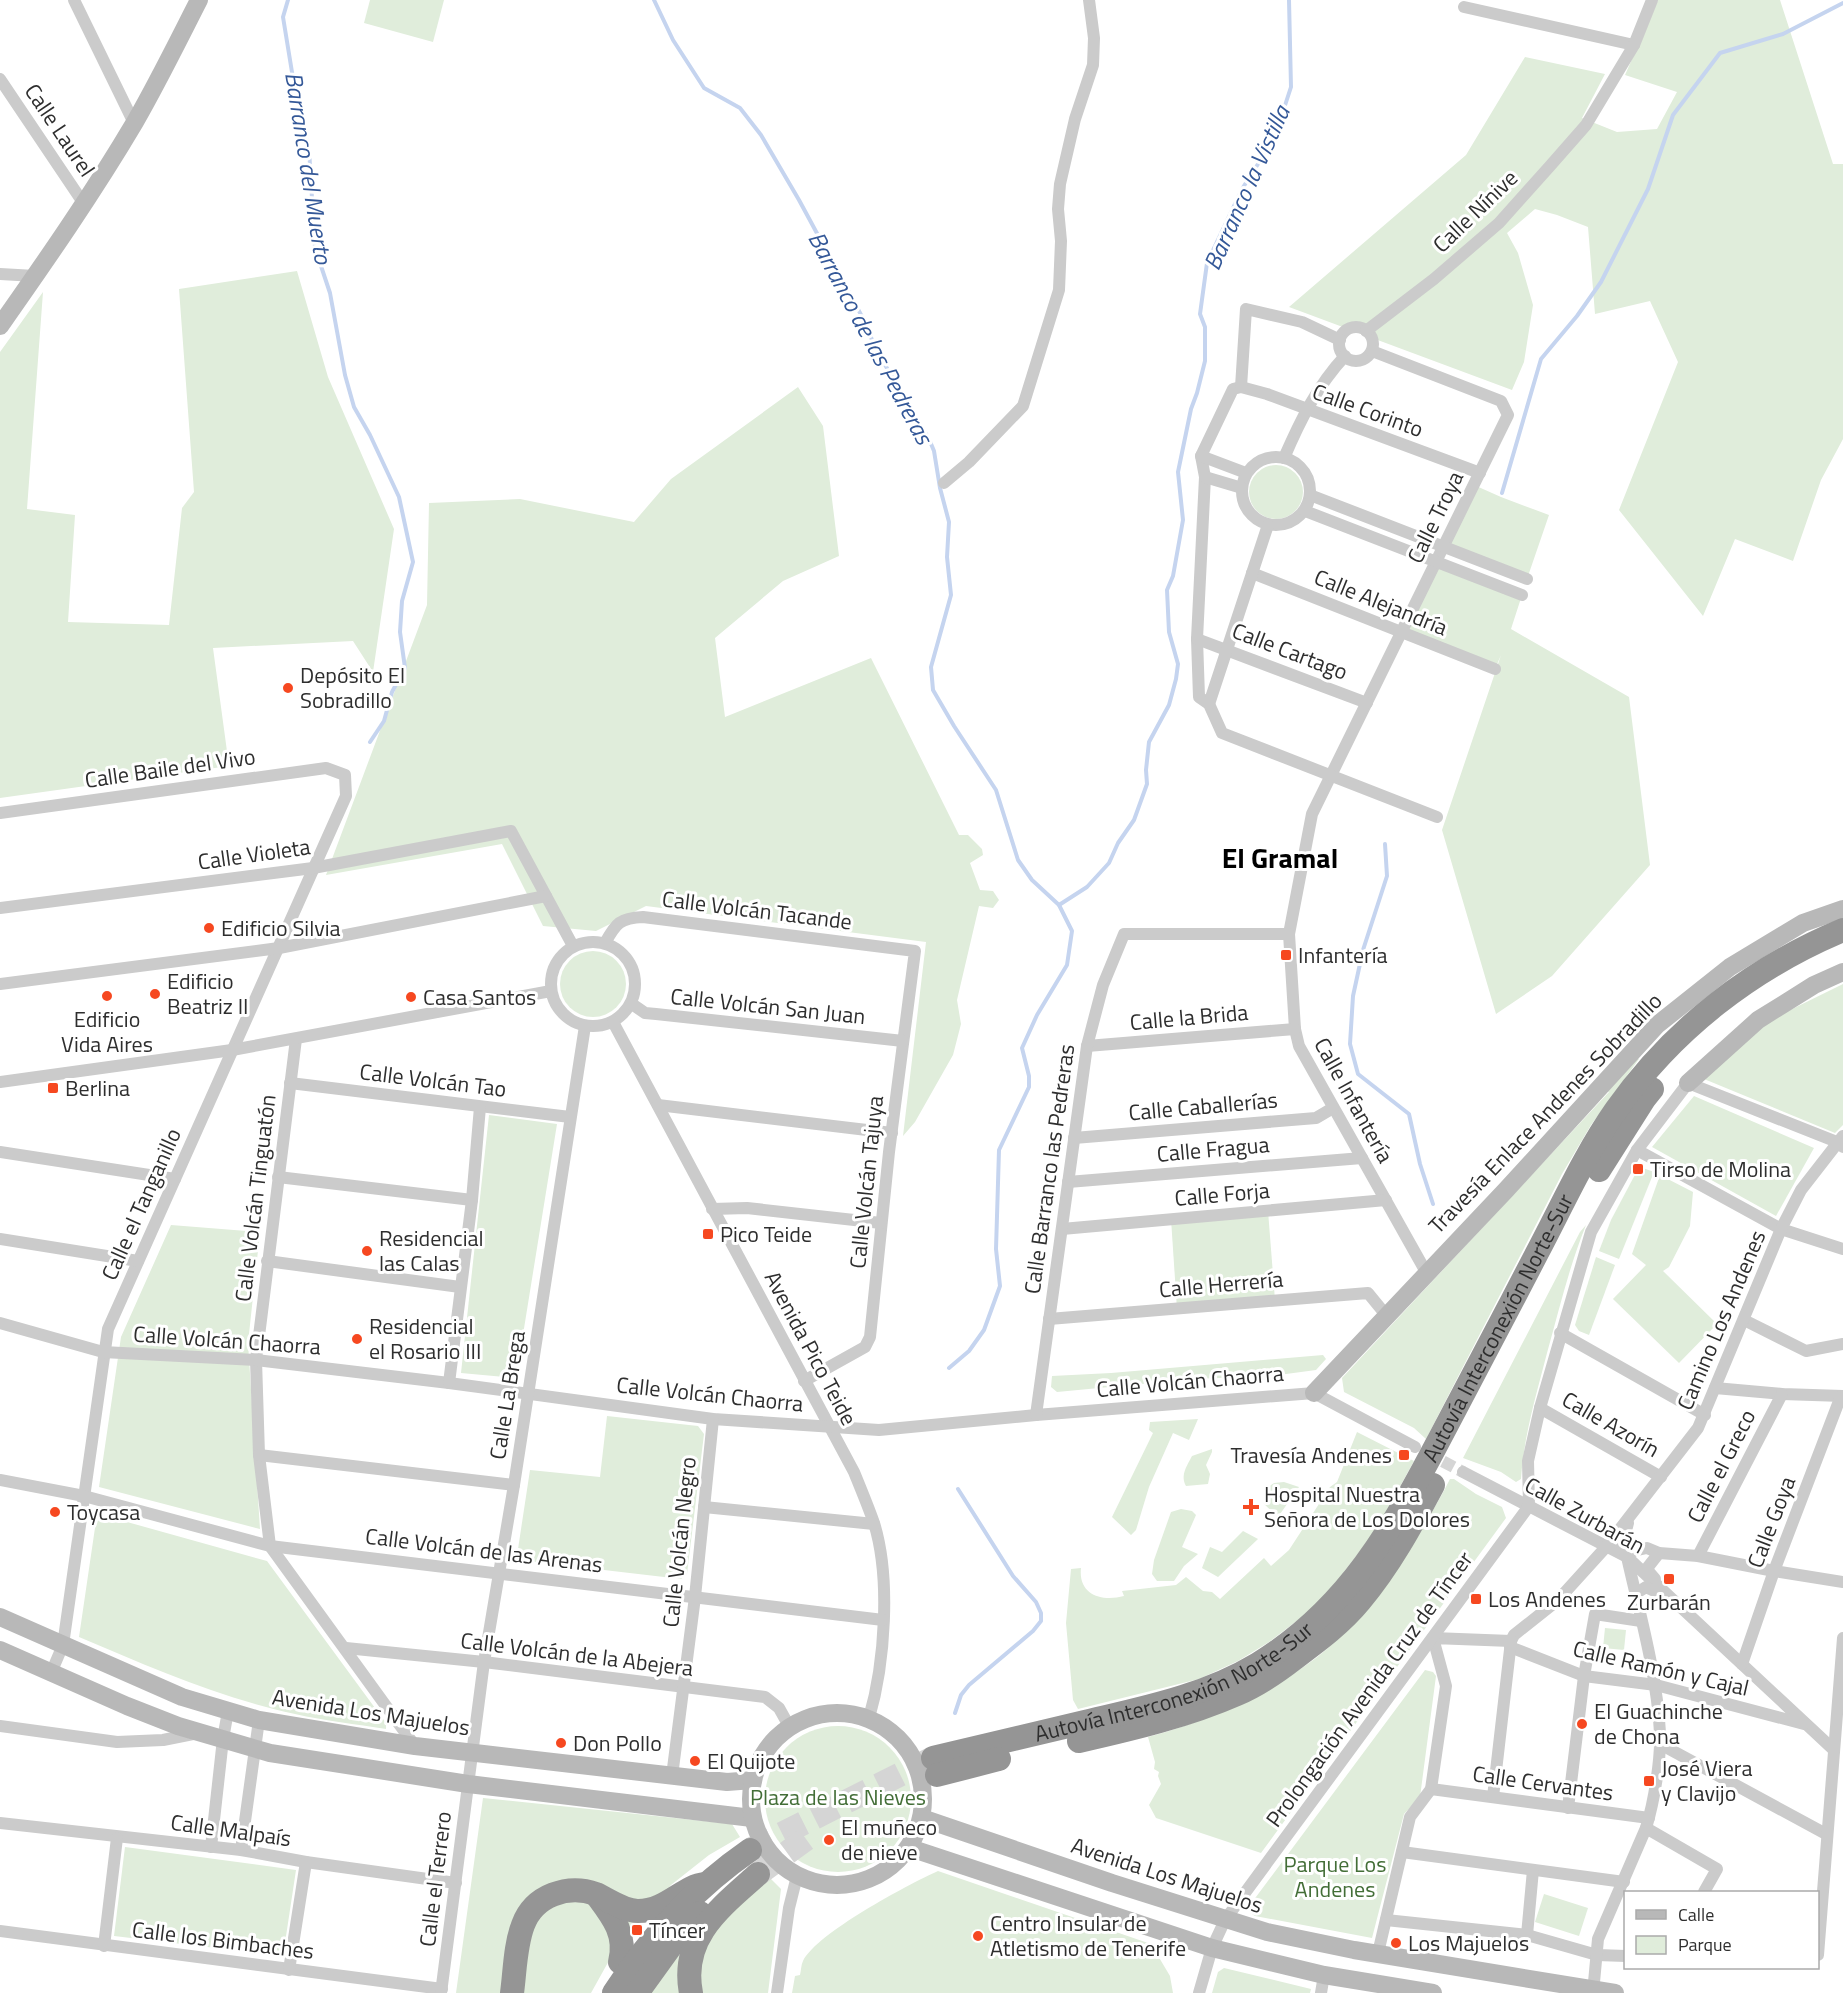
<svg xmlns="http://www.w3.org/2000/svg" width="1843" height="1993" font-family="'Titillium Web',sans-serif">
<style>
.green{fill:#e0eddb}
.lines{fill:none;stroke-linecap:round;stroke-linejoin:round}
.stream{stroke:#c5d4ef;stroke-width:4}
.street-tunnel{stroke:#d5d5d5;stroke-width:12;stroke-dasharray:12 6;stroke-linecap:butt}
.highway-tunnel{stroke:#d5d5d5;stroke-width:24;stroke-dasharray:24 12;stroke-linecap:butt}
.street{stroke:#cbcbcb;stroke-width:12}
.secondary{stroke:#b8b8b8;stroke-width:18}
.highway{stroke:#959595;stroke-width:24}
.poi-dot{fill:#f64820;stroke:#fff;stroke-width:2}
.labels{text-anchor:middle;stroke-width:6;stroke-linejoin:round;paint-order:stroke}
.street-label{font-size:22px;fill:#2e2e2e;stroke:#fff}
.poi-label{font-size:22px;fill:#2e2e2e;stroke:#fff;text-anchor:start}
.park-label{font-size:22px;fill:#436e37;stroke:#fff}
.water-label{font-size:24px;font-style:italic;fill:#345898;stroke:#fff}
.district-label{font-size:28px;font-weight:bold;fill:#000;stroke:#fff}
</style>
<rect width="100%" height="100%" fill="#fff"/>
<g class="green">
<polygon points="370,0 444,0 433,42 364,23"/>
<polygon points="1658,0 1780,0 1833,164 1843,164 1843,439 1821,480 1793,561 1735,539 1703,616 1619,510 1678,362 1650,301 1595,314 1588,227 1557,215 1535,209 1507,233 1518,253 1533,305 1524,362 1512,390 1289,307 1466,155 1525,57 1605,74 1582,118 1617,132 1657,129 1677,92 1625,75"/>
<polygon points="297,271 328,377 394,529 373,672 353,641 213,648 229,766 0,798 0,352 43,292 27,509 75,515 68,622 169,625 182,508 194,492 179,289"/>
<polygon points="798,387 823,426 839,556 783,581 715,638 725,717 871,658 959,835 968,835 982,849 983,855 970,863 980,890 993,891 999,900 993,908 979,906 957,1000 961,1024 953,1055 915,1122 903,1136 926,942 646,906 596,931 543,926 502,844 326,875 427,605 429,503 520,499 634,522 671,479"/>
<circle cx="1276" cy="492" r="27"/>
<polygon points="1474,485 1501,497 1549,515 1527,579 1444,546"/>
<polygon points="1436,563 1522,595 1511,629 1629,697 1650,865 1552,976 1496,1014 1442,830 1501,655 1495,669 1401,633"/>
<circle cx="593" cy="984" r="33"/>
<polygon points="1843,984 1843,1125 1835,1133 1704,1079 1772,1019"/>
<polygon points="1635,1057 1639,1059 1591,1125 1562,1174 1426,1439 1414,1428 1344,1392 1342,1378 1609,1092 1605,1090"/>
<polygon points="1694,1096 1814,1148 1776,1216 1652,1147"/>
<polygon points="489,1115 557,1124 516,1378 461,1373"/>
<polygon points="1643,1168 1654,1172 1619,1259 1599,1251 1611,1220 1638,1169"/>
<polygon points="1660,1175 1693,1192 1690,1226 1669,1267 1663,1271 1717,1324 1679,1363 1613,1299 1646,1265 1632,1254"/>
<polygon points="1268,1211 1275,1300 1177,1309 1171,1219"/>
<polygon points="171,1225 260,1232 248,1343 260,1529 99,1487 121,1337"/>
<path d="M1586 1225C1569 1267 1559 1310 1547 1353 1536 1396 1524 1435 1521 1479L1516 1482 1501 1472 1463 1458 1580 1232Z"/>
<polygon points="1596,1257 1615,1265 1589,1335 1579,1331 1575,1325"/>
<polygon points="1323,1355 1326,1359 1316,1370 1271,1376 1194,1379 1057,1392 1051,1387 1052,1376 1111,1373"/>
<polygon points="607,1416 698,1426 704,1434 687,1574 681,1579 527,1561 518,1549 530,1470 600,1477"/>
<polygon points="1198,1419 1189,1440 1173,1433 1149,1487 1136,1530 1131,1535 1112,1517 1153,1433 1149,1430 1150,1422"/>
<path d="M1357 1432 1414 1461 1376 1530 1337 1581 1311 1610 1269 1642 1238 1661 1199 1679 1078 1709 1073 1700 1066 1623 1071 1569 1081 1568C1078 1595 1102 1602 1124 1596L1122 1591 1176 1585 1186 1577 1203 1591 1212 1592 1220 1599 1264 1558 1271 1566 1289 1550 1330 1487 1337 1482Z"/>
<path d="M1212 1449V1452L1206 1465 1210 1474 1208 1484 1186 1486C1180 1475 1187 1466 1192 1456Z"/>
<path d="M1450 1479H1454L1476 1494 1502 1507 1506 1518 1261 1853 1156 1818 1149 1805 1161 1784 1158 1776 1159 1772 1154 1769 1155 1762 1148 1737C1208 1721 1266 1695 1316 1658 1342 1638 1362 1613 1381 1587 1406 1553 1431 1517 1450 1479Z"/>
<polygon points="1284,1482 1299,1487 1278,1517 1263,1503 1267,1488 1274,1483"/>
<polygon points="1181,1509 1192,1511 1196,1515 1182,1547 1198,1554 1184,1566 1174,1581 1157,1581 1152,1574 1154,1560 1171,1512"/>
<path d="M102 1515 267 1561 386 1723V1729C356 1724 325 1721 295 1714 220 1698 150 1667 79 1637L96 1521Z"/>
<polygon points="1243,1531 1258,1539 1218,1577 1202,1568 1210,1547 1222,1552"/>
<polygon points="1605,1628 1626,1630 1624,1650 1603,1648"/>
<polygon points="1425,1670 1433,1672 1436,1676 1420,1797 1404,1814 1372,1938 1255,1916 1250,1913 1250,1905"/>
<circle cx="838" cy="1799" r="73"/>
<polygon points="483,1798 732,1824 740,1837 709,1855 671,1885 611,1957 591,1993 456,1993"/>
<polygon points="125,1847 296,1870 283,1956 114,1936"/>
<path d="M938 1871 1151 1944 1170 1976 1173 1993H792L795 1976 800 1975C801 1971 801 1965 803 1961 817 1933 907 1885 938 1871Z"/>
<polygon points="770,1878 781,1889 768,1993 650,1993 682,1943"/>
<polygon points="1544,1894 1588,1908 1579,1936 1535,1922"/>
<polygon points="1224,1968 1311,1989 1310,1993 1212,1993 1218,1972"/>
</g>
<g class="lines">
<g class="stream">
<polyline points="288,0 283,17 298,109 309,149 315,248 330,293 345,375 354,407 370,435 399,497 413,562 402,601 400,632 405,668 392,692 384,721 370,742"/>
<polyline points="654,0 673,40 704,88 740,108 761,135 799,200 866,324 875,348 929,439 934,451 940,488 949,522 947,557 951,595 931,667 933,690 954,726 996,790 1018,860 1032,880 1059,905 1072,931 1067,965 1037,1015 1022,1048 1029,1076 1029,1087 999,1150 996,1249 1000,1286 984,1330 969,1351 949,1368"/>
<polyline points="1502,493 1541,359 1577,316 1601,282 1648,189 1673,115 1720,53 1783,34 1843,3"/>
<polyline points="1385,844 1387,876 1363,950 1353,996 1350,1044 1358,1074 1409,1114 1420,1164 1433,1204"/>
<polyline points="1059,905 1087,887 1109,863 1118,843 1134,820 1147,784 1146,770 1149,742 1169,705 1176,679 1178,664 1169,632 1167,590 1173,576 1183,520 1178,472 1191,409 1197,393 1205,361 1205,327 1200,314 1207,263 1242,189 1274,139 1291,87 1289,0"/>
<polyline points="955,1713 961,1695 969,1685 1033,1631 1041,1621 1041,1613 1036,1602 1013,1576 958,1489"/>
</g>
<polyline class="street-tunnel" points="1427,1453 1463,1472"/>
<g class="highway-tunnel">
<polyline points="750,1850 933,1758"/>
<polyline points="758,1874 806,1839"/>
</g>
<g class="street">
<polyline points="74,0 134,123"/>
<polyline points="1464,7 1634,45"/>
<polyline points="0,79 84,204"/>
<polyline points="0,274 35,276"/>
<circle cx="1356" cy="344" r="17"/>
<polyline points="1366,331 1434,279 1499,223 1550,166 1586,125 1634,45 1652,0"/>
<polyline points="1372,351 1501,401 1508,415 1312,814 1289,934 1295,1029 1299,1046 1426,1272"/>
<polyline points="1241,387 1233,389 1201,456 1205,477 1197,639 1199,697 1209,704 1222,733 1437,817"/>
<polyline points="1241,387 1267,394 1480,473"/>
<polyline points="1241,387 1246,309 1302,322 1340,340"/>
<polyline points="1201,456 1246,473"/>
<circle cx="1276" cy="491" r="34"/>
<path d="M1284 458C1300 421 1317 386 1345 356"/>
<polyline points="1205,477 1242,488"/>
<polyline points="944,483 969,462 1023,406 1059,290 1061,241 1058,209 1060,184 1075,119 1093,65 1094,38 1089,0"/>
<polyline points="1310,495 1527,579"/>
<polyline points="1305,511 1522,595"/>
<polyline points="1252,573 1495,669"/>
<polyline points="1197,639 1367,703"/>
<polyline points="1209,704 1268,525"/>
<polyline points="0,813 326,768 345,775 346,796 108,1329 63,1645 51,1673"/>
<polyline points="0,908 313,868 511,831 573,946"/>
<circle cx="593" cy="984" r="42"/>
<path d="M605 943C616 923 620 918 643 917L915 951 889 1152 870 1337 865 1347 804 1381"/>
<polyline points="0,984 279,948 546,896"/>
<polyline points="632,1004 645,1013 656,1014 903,1041"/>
<path d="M613 1022 854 1472C861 1489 868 1506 874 1523 891 1578 885 1663 869 1718"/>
<polyline points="296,1039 256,1360 259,1455 270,1546 415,1746"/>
<polyline points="1087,1046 1295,1029"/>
<polyline points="0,1082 232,1050 551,991"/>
<polyline points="290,1083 570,1117"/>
<polyline points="658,1105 892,1133"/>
<polyline points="1074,1138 1316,1118 1333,1108"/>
<polyline points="1637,1150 1781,1229 1843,1249"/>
<polyline points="0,1152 175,1179"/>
<polyline points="278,1177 472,1200"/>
<polyline points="1068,1182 1362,1158"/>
<polyline points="712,1209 747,1208 881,1223"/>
<polyline points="1062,1229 1386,1200"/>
<polyline points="0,1239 138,1261"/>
<polyline points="267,1261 460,1287"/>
<polyline points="1049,1319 1368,1293 1386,1315"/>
<polyline points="1744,1320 1806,1351 1843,1344"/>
<polyline points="0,1323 103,1352 256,1360 449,1383 713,1419 879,1430 1036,1415 1314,1393 1415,1447"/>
<polyline points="1560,1333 1705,1415"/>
<polyline points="449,1383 472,1200 480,1107"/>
<polyline points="1715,1388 1782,1394 1843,1396"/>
<polyline points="1540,1408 1661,1477"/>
<polyline points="1036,1415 1087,1046 1103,985 1124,934 1289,934"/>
<polyline points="259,1455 514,1485"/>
<polyline points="1463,1472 1627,1557 1834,1750"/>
<polyline points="0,1480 84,1496 270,1546 883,1620"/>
<polyline points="704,1507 874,1524"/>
<polyline points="1698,1556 1782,1394"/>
<polyline points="1627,1557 1633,1551 1647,1548 1659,1553 1698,1556 1774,1571 1843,1582"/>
<polyline points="1655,1579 1649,1572 1648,1567 1659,1553"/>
<polyline points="1635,1594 1646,1587 1663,1595"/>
<polyline points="1510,1647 1584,1676 1656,1685 1804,1724"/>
<polyline points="346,1648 484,1662 765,1697 779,1708 789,1726"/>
<polyline points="1742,1664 1774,1571 1841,1396"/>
<polyline points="0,1726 117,1742 163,1740 198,1733"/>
<polyline points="1660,1744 1826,1834"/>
<polyline points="672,1776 695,1597 713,1419"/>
<polyline points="1431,1789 1649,1818"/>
<polyline points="1493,1797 1511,1641 1514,1635 1558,1600 1606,1547 1698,1428 1781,1229 1801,1190 1843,1136"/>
<polyline points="1568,1808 1584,1676 1595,1614 1641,1621"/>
<polyline points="0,1823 241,1850 306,1862 456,1883"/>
<polyline points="1646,1828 1717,1869 1704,1892"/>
<polyline points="211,1847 223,1739 228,1711"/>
<polyline points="241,1850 259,1720"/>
<polyline points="1402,1852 1624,1882"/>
<polyline points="1386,1920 1527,1935 1597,1955 1626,1956"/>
<polyline points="0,1931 442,1989"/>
<polyline points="1527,1935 1533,1870"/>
<polyline points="104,1946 117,1838"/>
<polyline points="1378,1953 1410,1817 1431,1789 1446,1686 1433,1638 1511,1641"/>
<polyline points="1818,1955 1843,1638"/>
<polyline points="289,1970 306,1862"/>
<polyline points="441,1993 484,1662 514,1485 585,1026"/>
<polyline points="777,1993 789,1908 797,1876"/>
<polyline points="1199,1993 1212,1948 1225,1920 1529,1506 1528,1461 1540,1408 1591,1232 1637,1150 1688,1083 1837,1142 1843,1147"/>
<polyline points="1321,1993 1324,1975"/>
<path d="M1593 1993 1598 1939 1646 1828C1654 1802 1661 1760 1660 1733 1657 1674 1640 1615 1627 1557L1622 1546 1628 1523"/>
</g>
<g class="secondary">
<path d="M0 326C47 259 93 193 135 122 158 82 178 41 199 0"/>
<polyline points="1688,1083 1758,1020 1814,985 1843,972"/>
<polyline points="1314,1393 1506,1190 1657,1025 1730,967 1803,923 1843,909"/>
<polyline points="0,1617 182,1697 259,1720 415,1746 727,1782 753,1780"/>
<polyline points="0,1650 127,1706 178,1726 270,1753 468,1784 752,1818"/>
<circle cx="837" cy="1799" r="86"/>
<polyline points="922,1818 1112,1883 1267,1932 1354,1950 1615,1993"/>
<polyline points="910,1848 1212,1948 1324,1975 1433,1993"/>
</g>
<g class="highway">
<polyline points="1599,1170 1644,1099 1652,1089"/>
<path d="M1079 1741C1132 1729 1187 1716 1237 1694 1258 1685 1277 1672 1295 1658 1318 1641 1342 1623 1360 1601 1390 1565 1411 1526 1433 1485"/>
<path id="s1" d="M933 1758C984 1746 1035 1734 1085 1722 1144 1708 1205 1696 1258 1664 1348 1609 1392 1529 1440 1438 1472 1377 1505 1315 1537 1253 1562 1206 1585 1154 1616 1110 1673 1029 1752 968 1843 930"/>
<polyline points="937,1775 999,1759"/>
<path d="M598 1897C613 1917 627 1935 620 1962"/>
<path d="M512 1993C515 1971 515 1946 523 1925 534 1895 568 1884 596 1894 609 1900 623 1911 638 1911 667 1911 683 1886 705 1884"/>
<path d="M614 1993C650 1937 695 1888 750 1850"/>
<polyline points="637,1993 681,1932 700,1913"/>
<path d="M691 1993C680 1937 721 1907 758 1874"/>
</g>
</g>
<g class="poi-dot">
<circle cx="288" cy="688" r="6"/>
<circle cx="209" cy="928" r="6"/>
<rect x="1280" y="949" width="12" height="12" rx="3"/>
<circle cx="155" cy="994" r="6"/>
<circle cx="107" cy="996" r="6"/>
<circle cx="411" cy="997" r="6"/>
<rect x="47" y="1082" width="12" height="12" rx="3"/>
<rect x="1632" y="1163" width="12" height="12" rx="3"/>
<rect x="702" y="1228" width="12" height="12" rx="3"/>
<circle cx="367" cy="1251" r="6"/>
<circle cx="357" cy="1339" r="6"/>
<rect x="1398" y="1449" width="12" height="12" rx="3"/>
<path d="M1248 1498h6v6h6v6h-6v6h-6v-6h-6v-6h6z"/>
<circle cx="55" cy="1512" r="6"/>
<rect x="1663" y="1573" width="12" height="12" rx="3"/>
<rect x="1470" y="1593" width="12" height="12" rx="3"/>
<circle cx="1582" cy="1724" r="6"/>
<circle cx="561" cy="1743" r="6"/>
<circle cx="695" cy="1761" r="6"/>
<rect x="1643" y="1775" width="12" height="12" rx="3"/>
<circle cx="829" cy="1840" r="6"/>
<rect x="631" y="1924" width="12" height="12" rx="3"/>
<circle cx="978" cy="1936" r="6"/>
<circle cx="1396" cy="1943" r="6"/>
</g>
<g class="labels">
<g class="street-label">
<text transform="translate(60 130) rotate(56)" y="8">Calle Laurel</text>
<text transform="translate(1475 211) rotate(-44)" y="8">Calle Nínive</text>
<text transform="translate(1368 410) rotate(20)" y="8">Calle Corinto</text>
<text transform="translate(1435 517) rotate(-64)" y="8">Calle Troya</text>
<text transform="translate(1381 602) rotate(22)" y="8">Calle Alejandría</text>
<text transform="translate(1290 651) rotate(21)" y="8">Calle Cartago</text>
<text transform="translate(170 768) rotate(-8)" y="8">Calle Baile del Vivo</text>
<text transform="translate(254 854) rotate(-8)" y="8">Calle Violeta</text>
<text transform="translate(757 910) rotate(7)" y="8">Calle Volcán Tacande</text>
<text transform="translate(768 1006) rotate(6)" y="8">Calle Volcán San Juan</text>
<text transform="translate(1189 1017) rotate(-5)" y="8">Calle la Brida</text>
<text transform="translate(433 1080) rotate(7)" y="8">Calle Volcán Tao</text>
<text transform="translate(1354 1100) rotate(61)" y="8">Calle Infantería</text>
<text transform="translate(1203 1106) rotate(-5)" y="8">Calle Caballerías</text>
<text transform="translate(1545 1113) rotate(-46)" y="8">Travesía Enlace Andenes Sobradillo</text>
<text transform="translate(1213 1149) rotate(-5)" y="8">Calle Fragua</text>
<text transform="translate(1049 1169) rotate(-82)" y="8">Calle Barranco las Pedreras</text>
<text transform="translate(866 1182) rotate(-84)" y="8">Calle Volcán Tajuya</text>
<text transform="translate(1222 1194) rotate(-5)" y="8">Calle Forja</text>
<text transform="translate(255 1198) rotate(-83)" y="8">Calle Volcán Tinguatón</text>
<text transform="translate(141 1204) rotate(-66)" y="8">Calle el Tanganillo</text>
<text transform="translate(1221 1284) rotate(-5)" y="8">Calle Herrería</text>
<text transform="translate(1721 1320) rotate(-67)" y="8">Camino Los Andenes</text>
<text dy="8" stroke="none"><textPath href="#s1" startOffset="758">Autovía Interconexión Norte-Sur</textPath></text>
<text transform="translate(227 1340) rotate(4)" y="8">Calle Volcán Chaorra</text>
<text transform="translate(811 1348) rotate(62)" y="8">Avenida Pico Teide</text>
<text transform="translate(1190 1381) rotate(-5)" y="8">Calle Volcán Chaorra</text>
<text transform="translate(710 1394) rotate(6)" y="8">Calle Volcán Chaorra</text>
<text transform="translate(507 1395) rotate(-81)" y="8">Calle La Brega</text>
<text transform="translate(1611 1424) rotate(30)" y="8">Calle Azorín</text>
<text transform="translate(1721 1466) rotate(-63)" y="8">Calle el Greco</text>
<text transform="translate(1585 1515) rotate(29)" y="8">Calle Zurbarán</text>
<text transform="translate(1771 1522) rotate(-69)" y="8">Calle Goya</text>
<text transform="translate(679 1542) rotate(-84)" y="8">Calle Volcán Negro</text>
<text transform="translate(484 1550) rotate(7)" y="8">Calle Volcán de las Arenas</text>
<text transform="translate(577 1654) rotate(7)" y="8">Calle Volcán de la Abejera</text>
<text transform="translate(1661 1668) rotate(13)" y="8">Calle Ramón y Cajal</text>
<text dy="8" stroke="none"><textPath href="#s1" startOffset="254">Autovía Interconexión Norte-Sur</textPath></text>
<text transform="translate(1369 1689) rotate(-54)" y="8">Prolongación Avenida Cruz de Tíncer</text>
<text transform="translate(371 1712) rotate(9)" y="8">Avenida Los Majuelos</text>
<text transform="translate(1543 1783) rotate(8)" y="8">Calle Cervantes</text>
<text transform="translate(231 1830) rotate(8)" y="8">Calle Malpaís</text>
<text transform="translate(1167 1875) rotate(18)" y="8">Avenida Los Majuelos</text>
<text transform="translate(435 1879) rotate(-83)" y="8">Calle el Terrero</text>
<text transform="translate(223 1940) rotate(7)" y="8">Calle los Bimbaches</text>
</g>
<g class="poi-label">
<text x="300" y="683">Depósito El<tspan x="300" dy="25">Sobradillo</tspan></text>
<text x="221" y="936">Edificio Silvia</text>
<text x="1298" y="963">Infantería</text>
<text x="167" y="989">Edificio<tspan x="167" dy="25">Beatriz II</tspan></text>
<text x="423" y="1005">Casa Santos</text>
<text x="107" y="1027" text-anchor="middle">Edificio<tspan x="107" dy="25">Vida Aires</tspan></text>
<text x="65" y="1096">Berlina</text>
<text x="1650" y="1177">Tirso de Molina</text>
<text x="720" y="1242">Pico Teide</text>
<text x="379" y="1246">Residencial<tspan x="379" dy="25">las Calas</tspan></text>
<text x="369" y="1334">Residencial<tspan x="369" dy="25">el Rosario III</tspan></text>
<text x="1392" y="1463" text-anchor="end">Travesía Andenes</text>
<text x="1264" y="1502">Hospital Nuestra<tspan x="1264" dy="25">Señora de Los Dolores</tspan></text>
<text x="67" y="1520">Toycasa</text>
<text x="1488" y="1607">Los Andenes</text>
<text x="1669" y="1610" text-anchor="middle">Zurbarán</text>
<text x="1594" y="1719">El Guachinche<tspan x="1594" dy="25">de Chona</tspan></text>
<text x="573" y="1751">Don Pollo</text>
<text x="707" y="1769">El Quijote</text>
<text x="1661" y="1776">José Viera<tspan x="1661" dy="25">y Clavijo</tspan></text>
<text x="841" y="1835">El muñeco<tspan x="841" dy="25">de nieve</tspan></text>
<text x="990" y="1931">Centro Insular de<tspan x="990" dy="25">Atletismo de Tenerife</tspan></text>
<text x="649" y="1938">Tíncer</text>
<text x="1408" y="1951">Los Majuelos</text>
</g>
<g class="park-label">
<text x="838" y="1805">Plaza de las Nieves</text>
<text x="1335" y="1872">Parque Los<tspan x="1335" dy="25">Andenes</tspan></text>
</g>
<g class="water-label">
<text transform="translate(308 168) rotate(81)" y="8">Barranco del Muerto</text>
<text transform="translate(1247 188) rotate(-66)" y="8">Barranco la Vistilla</text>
<text transform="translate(870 338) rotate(62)" y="8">Barranco de las Pedreras</text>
</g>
<g class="district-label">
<text x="1280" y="868">El Gramal</text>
</g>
</g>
<rect x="1624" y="1891" width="195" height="78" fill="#ffffff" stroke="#ababab" stroke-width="1.5"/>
<rect x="1636" y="1910" width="30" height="9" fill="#b8b8b8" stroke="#ababab" stroke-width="1.5"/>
<text x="1678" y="1921" font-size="18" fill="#2e2e2e">Calle</text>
<rect x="1636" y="1936" width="30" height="18" fill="#e0eddb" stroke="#ababab" stroke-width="1.5"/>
<text x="1678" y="1951" font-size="18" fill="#2e2e2e">Parque</text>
</svg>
